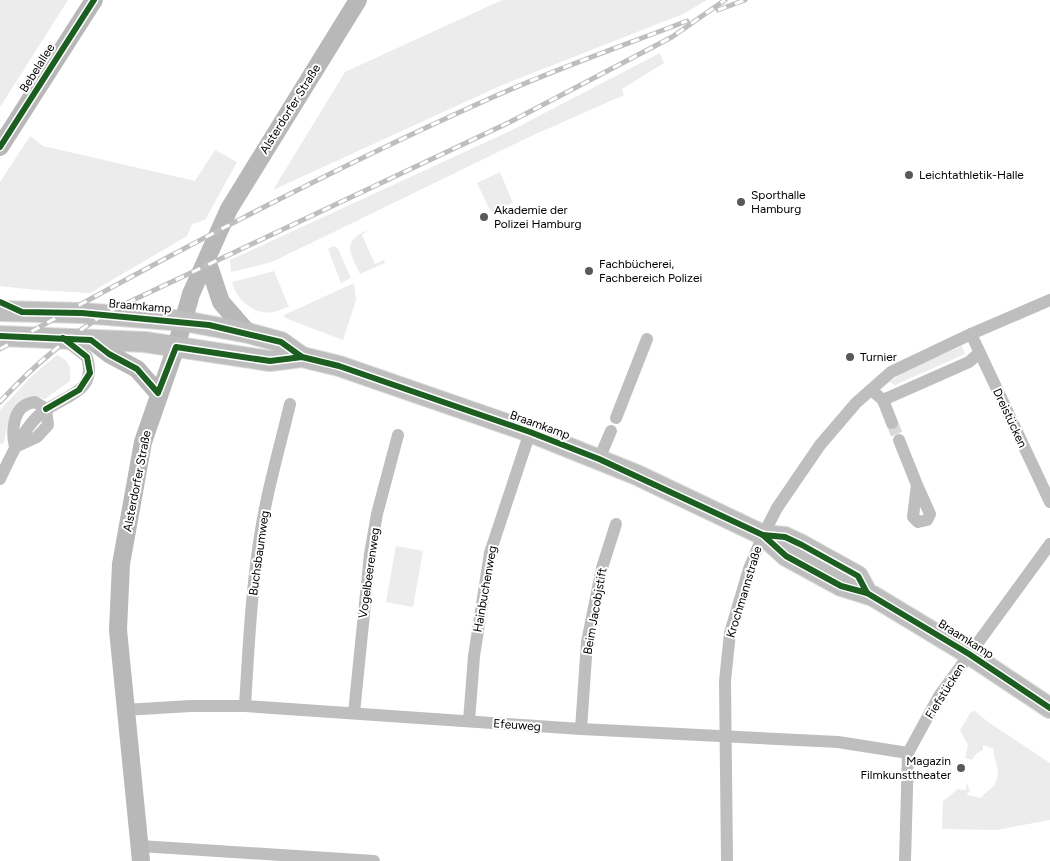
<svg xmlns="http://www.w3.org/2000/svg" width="1050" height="861" font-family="Figtree,sans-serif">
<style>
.green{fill:#ececec}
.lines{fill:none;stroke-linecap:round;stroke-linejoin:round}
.street-tunnel{stroke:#d9d9d9;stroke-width:12;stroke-dasharray:12 6;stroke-linecap:butt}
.primary-casing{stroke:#dbdbdb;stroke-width:22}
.street{stroke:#bebebe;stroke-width:12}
.secondary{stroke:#b8b8b8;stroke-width:18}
.primary{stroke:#bebebe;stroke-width:20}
.rail-casing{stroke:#bebebe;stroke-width:5}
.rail{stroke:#fff;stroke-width:3;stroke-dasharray:9;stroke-linecap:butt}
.cycleway-casing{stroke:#fff;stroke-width:9}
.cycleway{stroke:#1b5e20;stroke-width:6}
.poi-dot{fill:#595959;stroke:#fff;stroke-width:2}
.labels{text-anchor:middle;stroke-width:4;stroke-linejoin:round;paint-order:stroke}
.street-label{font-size:12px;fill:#000;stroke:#fff}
.poi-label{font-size:12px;fill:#000;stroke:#fff;text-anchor:start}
</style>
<rect width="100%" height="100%" fill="#fff"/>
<g class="green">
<polygon points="0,0 68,0 0,107"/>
<polygon points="502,0 707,0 683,14 500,86 273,190 345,72"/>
<polygon points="660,53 664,63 622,89 624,95 527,138 272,262 231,272 230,260 508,132"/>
<polygon points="30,136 43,146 195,181 215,150 237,162 205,220 192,224 187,236 90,293 36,290 0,286 0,182"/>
<polygon points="500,172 513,203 491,212 477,183"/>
<path d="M368 230 362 235 375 264 384 260 385 263 360 274C350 253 341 241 368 230Z"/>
<polygon points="334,246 338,249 351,278 341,283 328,249"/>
<path d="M274 271 289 307C284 308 278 311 273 312 254 316 236 299 232 282Z"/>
<polygon points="354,283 356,300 343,340 285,318 284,315"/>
<polygon points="962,346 965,354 895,385 889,382 906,370"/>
<path d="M57 355C70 361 71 367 70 381L45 399C40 398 33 396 28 397 10 401 7 428 4 443L0 444V410L32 376Z"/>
<polygon points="396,546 423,551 413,607 386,602"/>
<path d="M975 711 988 722 1050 763V820L996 830 942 829 943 801 958 789 966 790 967 782 970 792H968L967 795 981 798C984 793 991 790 995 784 1003 768 992 761 994 749L983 745V750L976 754 972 760 965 758 968 745 960 730 971 712Z"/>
</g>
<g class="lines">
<polyline class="street-tunnel" points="892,423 899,440"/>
<g class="primary-casing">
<g id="primary">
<polyline points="0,311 82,313 184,321 248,333 281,342 302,357"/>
<polyline points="0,336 145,342 270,361 302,357 339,366 530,432 637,475 763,535 786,556 841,586 873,596 969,654 1050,708"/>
<polyline points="763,535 785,537 802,545 858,576 867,593"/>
</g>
</g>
<g class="street">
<polyline points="971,334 1050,502"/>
<polyline points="876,394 883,400 892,423"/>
<polyline points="883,400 969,362 979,353"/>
<path d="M35 402 46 409 48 425 37 437 15 447C11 430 13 404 35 402Z"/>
<polyline points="616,418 647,339"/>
<polyline points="899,440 917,485 913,517 918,522 927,520 930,514 917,485"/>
<polyline points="599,459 611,431"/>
<path d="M0 479C10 458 19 437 35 419 55 396 99 397 87 357L65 340"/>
<path d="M245 706C249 640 252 573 265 508 272 473 282 438 290 404"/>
<polyline points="124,710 191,706 245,706 581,729 838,742 908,753"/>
<polyline points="354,713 370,554 377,514 398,435"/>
<polyline points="469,721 474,656 490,553 530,432"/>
<polyline points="581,729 587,642 602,568 616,524"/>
<polyline points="140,846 374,861"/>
<polyline points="727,861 725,681 730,633 749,569 763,535 777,508 820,445 856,403 891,372 971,334 1050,300"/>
<polyline points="905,861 908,753 939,696 1050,544"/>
</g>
<g class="secondary">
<polyline points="0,147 94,0"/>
<polyline points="207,260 221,302 248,333"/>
<polyline points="91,340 109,354 137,369 158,393"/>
<polyline points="141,861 118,630 121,564 143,442 176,347 191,294 229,209 358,0"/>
</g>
<use href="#primary" class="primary"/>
<g class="rail-casing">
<g id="rail">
<polyline points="718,10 745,0"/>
<path d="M0 349C161 259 323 173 491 98 555 69 622 46 687 21"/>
<path d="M0 402C33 366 68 336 110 311L508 123 672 37 725 0"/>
</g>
</g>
<use href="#rail" class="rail"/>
<g class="cycleway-casing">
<g id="cycleway">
<polyline points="0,147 94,0"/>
<polyline points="0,302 22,312 82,313 209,325 281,342 302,357"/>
<polyline points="0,336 91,340 109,354 137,369 158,393 176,347 270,361 302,357 339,366 530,432 599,459 763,535 786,556 841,586 867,593 969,654 1050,708"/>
<polyline points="46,409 79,390 90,373 87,357 63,338"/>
<polyline points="763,535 785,537 802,545 858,576 867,593"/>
</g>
</g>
<use href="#cycleway" class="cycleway"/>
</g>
<g class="poi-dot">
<circle cx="909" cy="175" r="5"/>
<circle cx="741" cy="202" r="5"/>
<circle cx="484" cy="217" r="5"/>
<circle cx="589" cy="271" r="5"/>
<circle cx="850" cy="357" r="5"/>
<circle cx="961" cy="768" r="5"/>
</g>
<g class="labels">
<g class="street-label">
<text transform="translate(37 68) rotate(-58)" y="4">Bebelallee</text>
<text transform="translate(290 109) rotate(-58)" y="4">Alsterdorfer Straße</text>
<text transform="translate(140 306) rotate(5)" y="4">Braamkamp</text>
<text transform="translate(1010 418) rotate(65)" y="4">Dreistücken</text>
<text transform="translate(540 425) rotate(20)" y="4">Braamkamp</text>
<text transform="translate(137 481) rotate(-79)" y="4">Alsterdorfer Straße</text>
<text transform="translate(259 553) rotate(-82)" y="4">Buchsbaumweg</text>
<text transform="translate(369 573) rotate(-82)" y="4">Vogelbeerenweg</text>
<text transform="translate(485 589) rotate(-80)" y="4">Hainbuchenweg</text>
<text transform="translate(744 592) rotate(-73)" y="4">Krochmannstraße</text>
<text transform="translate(595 611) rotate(-80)" y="4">Beim Jacobjstift</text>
<text transform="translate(966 639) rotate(32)" y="4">Braamkamp</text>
<text transform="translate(945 691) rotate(-58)" y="4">Fiefstücken</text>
<text transform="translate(517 725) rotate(4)" y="4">Efeuweg</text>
</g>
<g class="poi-label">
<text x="919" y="179">Leichtathletik-Halle</text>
<text x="751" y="199">Sporthalle<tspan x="751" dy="14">Hamburg</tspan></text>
<text x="494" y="214">Akademie der<tspan x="494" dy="14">Polizei Hamburg</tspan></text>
<text x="599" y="268">Fachbücherei,<tspan x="599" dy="14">Fachbereich Polizei</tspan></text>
<text x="860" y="361">Turnier</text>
<text x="951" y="765" text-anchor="end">Magazin<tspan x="951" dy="14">Filmkunsttheater</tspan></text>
</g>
</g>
</svg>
